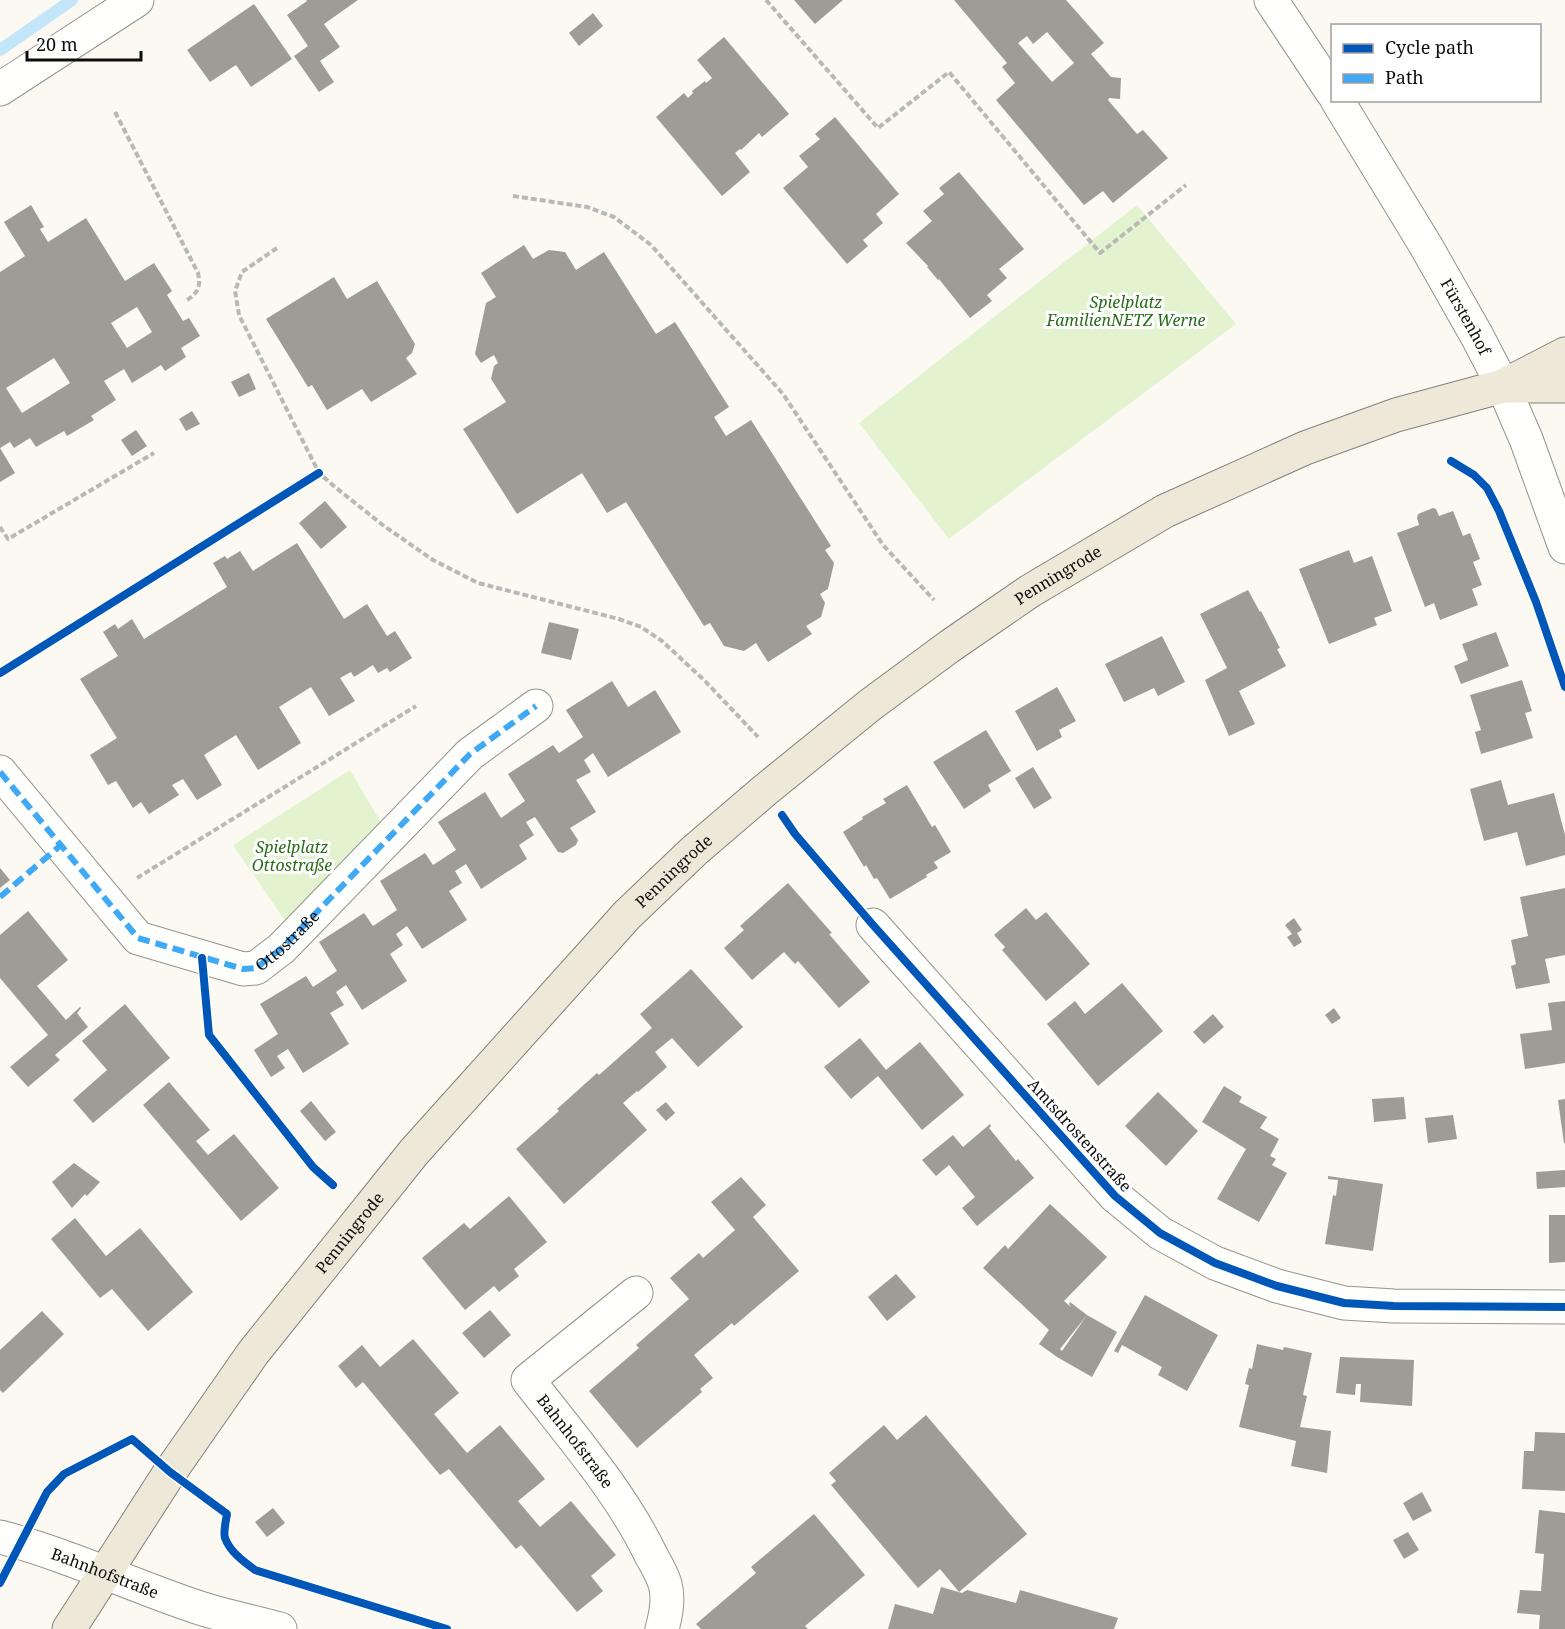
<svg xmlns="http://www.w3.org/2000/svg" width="1565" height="1629" font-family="'Noto Serif',serif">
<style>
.green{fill:#e4f3cf}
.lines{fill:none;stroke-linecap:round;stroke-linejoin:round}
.stream{stroke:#c4e6fa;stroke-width:12}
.building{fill:#9e9c97;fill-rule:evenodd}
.minor-casing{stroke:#949390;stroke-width:35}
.major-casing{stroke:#81817d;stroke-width:35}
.path{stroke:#b8b8b6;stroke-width:4;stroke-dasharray:6 3;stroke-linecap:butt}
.minor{stroke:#fefefd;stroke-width:33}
.major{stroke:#ede8d8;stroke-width:33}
.quiet{stroke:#3fa9f5;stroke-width:6;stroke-dasharray:12 6;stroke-linecap:butt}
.cycleway-casing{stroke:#fff;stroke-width:11}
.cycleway{stroke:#0057b8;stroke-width:8}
.labels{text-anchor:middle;stroke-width:6;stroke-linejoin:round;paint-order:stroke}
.park-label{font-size:16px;font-style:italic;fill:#286c17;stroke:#fff}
.street-label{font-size:16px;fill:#0d0d0d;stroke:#fff}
</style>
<rect width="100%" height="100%" fill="#fbf9f2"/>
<g class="green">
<polygon points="1137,205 1236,324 949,539 859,423"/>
<polygon points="350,770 382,824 286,922 233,845"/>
</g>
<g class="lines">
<polyline class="stream" points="0,50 72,0"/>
</g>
<g class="building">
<polygon points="306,0 358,0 324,24 340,47 320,61 334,82 319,92 294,56 308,46 287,15 307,1"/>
<polygon points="794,0 843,0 815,24"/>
<path d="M954 0H1066L1104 43 1091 54 1111 77 1121 78 1120 99 1109 98 1108 100 1137 134 1143 130 1168 158 1113 203 1103 191 1084 205 996 100 1015 83 1002 67 1007 63ZM1047 32 1074 63 1052 82 1018 43 1027 36 1033 44Z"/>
<polygon points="254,4 292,59 251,87 236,65 210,82 187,50"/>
<polygon points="593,13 603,26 579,46 569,33"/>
<polygon points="724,37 789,114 762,137 759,133 741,150 740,149 735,153 750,172 722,196 656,117 684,93 688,98 693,93 692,91 705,81 706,83 712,78 697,60"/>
<polygon points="835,117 899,194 876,214 883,223 863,240 868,246 847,264 783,188 808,167 799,156 820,139 815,134"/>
<polygon points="959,172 1024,249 999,269 1007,278 987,295 992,301 970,318 939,279 938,280 927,267 928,266 906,243 932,221 923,211 944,194 939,188"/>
<path d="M31 205 44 227 40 229 48 242 86 218 125 281 154 263 172 291 167 295 183 321 189 318 200 336 181 348 186 357 165 371 161 365 132 383 124 369 104 381 116 400 91 416 94 420 67 436 64 431 36 447 30 438 14 448 10 442 0 448 15 473 0 482V272L25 256 4 222ZM137 307 152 332 127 348 111 323ZM54 358 70 383 22 413 6 388Z"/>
<polygon points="524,245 533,259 549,250 565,252 576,270 604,252 656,334 675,322 729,407 714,417 726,436 751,420 831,546 825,550 834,563 828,589 820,594 825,603 821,617 806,626 812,634 768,662 756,643 744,651 724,646 710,623 704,626 626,502 607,513 582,473 517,514 463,429 506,402 491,379 494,366 498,363 494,355 481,363 475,354 486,303 496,297 481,273"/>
<polygon points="334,277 347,299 377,281 415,344 412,353 406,358 417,374 371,402 362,389 327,410 312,385 308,387 266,319"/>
<polygon points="249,373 256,389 239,397 231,382"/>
<polygon points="192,411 200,424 186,431 179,419"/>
<polygon points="136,430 147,446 132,456 121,440"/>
<polygon points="325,501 347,527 321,549 299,523"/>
<polygon points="1433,508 1436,509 1439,516 1453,511 1463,536 1470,533 1480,559 1473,562 1482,585 1472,589 1478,605 1440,620 1434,603 1425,607 1397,533 1419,525 1417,518 1418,514"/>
<polygon points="297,543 344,619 367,604 387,636 395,631 412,658 390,672 387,668 378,673 373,665 354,677 351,672 340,678 355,701 329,716 311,687 279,707 301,743 258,770 236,735 204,755 222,785 197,800 183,779 172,785 179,795 149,814 141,802 133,808 116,781 108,785 90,755 117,738 80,679 118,656 103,632 115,624 118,629 132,619 144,639 227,587 213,563 225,556 227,559 240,551 253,571"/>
<polygon points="1349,550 1354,563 1372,556 1392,611 1374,618 1377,625 1329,644 1299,569"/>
<polygon points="1248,590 1260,612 1261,611 1280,648 1277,649 1286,666 1239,691 1255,724 1229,736 1205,680 1227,668 1200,614"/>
<polygon points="549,622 579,629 571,660 541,653"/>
<polygon points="1496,632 1509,666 1461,684 1454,666 1468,660 1462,644"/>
<polygon points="1162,636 1185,682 1158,696 1154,688 1124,702 1105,664"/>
<polygon points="1522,680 1532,711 1525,713 1533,738 1481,754 1475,732 1481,730 1470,695"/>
<polygon points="612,681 628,707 655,690 681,732 608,777 593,753 584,760 591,772 576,780 596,812 570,828 578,840 576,845 563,853 558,852 535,817 526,822 534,835 519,845 527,859 481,889 466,864 455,871 462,883 449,891 467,920 422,949 407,926 396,934 403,945 390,954 407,981 362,1010 346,985 336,992 344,1005 330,1013 349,1044 303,1073 288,1049 277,1056 285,1068 271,1077 254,1050 278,1034 260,1004 306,976 313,987 337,971 319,942 364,913 373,926 397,910 380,881 425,853 433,865 456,850 438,822 485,792 501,818 525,801 508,774 553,745 559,753 583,737 566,710"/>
<polygon points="1057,687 1076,721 1059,730 1062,737 1037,751 1015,711"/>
<polygon points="986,730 1011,771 988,785 991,791 964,809 933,762"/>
<polygon points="1033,767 1052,798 1034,809 1015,778"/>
<polygon points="1501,780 1508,805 1554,793 1565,835 1565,855 1526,866 1517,832 1484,841 1470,789"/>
<polygon points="907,785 932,827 935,825 951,852 934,862 938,868 926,875 927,877 890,899 877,878 874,879 866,865 864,867 843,832 863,819 862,817 886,803 883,799"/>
<polygon points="0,868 10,880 0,888"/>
<polygon points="788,883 832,933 829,934 870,982 839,1008 798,961 795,964 784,952 752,980 724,948 744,930 740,926"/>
<polygon points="1565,888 1565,955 1545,959 1550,983 1516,989 1511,966 1516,964 1511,940 1528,936 1520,897"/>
<polygon points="1026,908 1036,920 1046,912 1090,964 1046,1001 1002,950 1005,947 994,935"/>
<polygon points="28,911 68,960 37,986 66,1020 80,1007 81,1008 77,1013 88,1027 55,1055 60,1060 28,1087 10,1067 48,1035 0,978 0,935"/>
<polygon points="1294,918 1302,930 1297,933 1302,942 1294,947 1287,937 1292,934 1285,925"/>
<polygon points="691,969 743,1027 698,1067 672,1038 655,1052 667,1067 638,1092 637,1091 623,1103 647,1130 564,1204 516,1149 559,1111 557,1109 597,1073 599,1075 652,1028 640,1014"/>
<polygon points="1122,983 1163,1031 1098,1086 1047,1024 1075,1001 1085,1014"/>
<polygon points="1565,1001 1565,1063 1525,1069 1520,1034 1552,1030 1548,1003"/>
<polygon points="125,1004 170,1058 93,1123 73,1100 107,1070 82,1041"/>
<polygon points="1334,1008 1341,1018 1332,1024 1325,1015"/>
<polygon points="1213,1014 1224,1027 1204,1044 1193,1032"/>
<polygon points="860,1038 886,1070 920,1042 964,1095 922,1130 878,1076 851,1099 824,1067"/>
<polygon points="169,1082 210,1130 196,1141 208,1155 234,1134 279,1188 241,1221 143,1105"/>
<polygon points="1224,1086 1242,1097 1239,1102 1267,1117 1260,1128 1279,1139 1270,1156 1276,1159 1272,1165 1287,1173 1259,1222 1217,1199 1246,1149 1202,1122"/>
<polygon points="1158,1092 1198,1131 1166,1166 1125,1126"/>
<polygon points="1404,1097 1406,1119 1374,1122 1372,1099"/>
<polygon points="1565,1099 1565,1143 1564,1143 1558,1100"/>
<polygon points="311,1101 336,1132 325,1141 300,1111"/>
<polygon points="666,1102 675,1113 666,1121 656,1110"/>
<polygon points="1453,1115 1457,1139 1428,1143 1425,1118"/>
<polygon points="990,1124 991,1126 989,1128 1016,1161 1018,1159 1034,1178 977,1226 962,1208 975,1197 949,1165 936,1176 922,1160 953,1135 963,1147"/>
<polygon points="74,1163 100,1182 87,1196 85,1194 72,1208 52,1182"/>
<polygon points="1565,1170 1565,1187 1537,1189 1536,1172"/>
<polygon points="1328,1176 1383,1184 1373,1251 1325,1244 1333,1195 1336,1196 1338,1180 1328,1179"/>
<polygon points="741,1177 766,1205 753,1217 799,1271 734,1326 732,1323 694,1355 713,1378 700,1389 702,1392 637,1448 589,1391 639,1348 636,1345 689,1299 670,1278 699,1253 703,1258 735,1230 711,1202"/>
<polygon points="509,1196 547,1242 514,1269 519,1276 499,1292 494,1286 465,1310 422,1258 464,1223 470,1229"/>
<polygon points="1050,1204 1107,1257 1064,1301 1071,1307 1069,1304 1070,1302 1087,1315 1060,1349 1062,1351 1087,1315 1117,1332 1092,1377 1057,1357 1039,1344 1049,1330 983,1268 1005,1245 1008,1249"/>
<polygon points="1549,1215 1565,1215 1565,1262 1549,1263"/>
<polygon points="75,1218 106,1256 140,1228 193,1292 148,1331 112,1289 100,1298 51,1239"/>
<polygon points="896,1274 916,1297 887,1321 868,1297"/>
<polygon points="1145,1295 1218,1335 1187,1391 1158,1375 1162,1367 1122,1345 1118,1353 1114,1351"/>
<polygon points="490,1310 511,1335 484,1358 462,1333"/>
<polygon points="42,1311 64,1334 3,1393 0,1390 0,1350"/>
<polygon points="413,1339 459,1393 434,1414 467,1453 500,1425 545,1479 518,1501 540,1527 571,1501 616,1555 591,1576 603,1591 577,1612 521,1545 516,1549 449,1469 440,1475 363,1382 356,1388 338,1366 362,1345 380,1367"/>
<polygon points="1257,1344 1283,1350 1284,1347 1312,1353 1303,1395 1307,1396 1300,1427 1331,1431 1327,1473 1291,1466 1296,1441 1239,1427 1249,1385 1245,1384 1249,1368 1252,1369"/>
<polygon points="1340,1357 1414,1360 1412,1406 1360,1402 1361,1384 1356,1384 1355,1395 1336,1393"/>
<polygon points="926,1415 1027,1534 959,1592 940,1569 918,1588 831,1485 836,1481 829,1473 884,1425 897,1440"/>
<polygon points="1535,1432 1565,1433 1565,1491 1522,1489 1524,1451 1534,1451"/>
<polygon points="1422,1492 1432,1511 1413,1521 1403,1503"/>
<polygon points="273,1508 285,1523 267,1537 255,1522"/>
<polygon points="1539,1510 1565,1513 1565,1629 1539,1629 1540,1615 1517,1613 1520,1590 1541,1591 1544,1554 1535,1553"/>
<polygon points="814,1514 865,1575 805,1626 808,1629 701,1629 696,1624 756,1573 751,1567"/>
<polygon points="1408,1532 1419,1550 1404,1559 1393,1540"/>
<polygon points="941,1587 962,1593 967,1590 1016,1603 1020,1590 1118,1618 1114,1629 888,1629 895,1604 933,1614"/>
</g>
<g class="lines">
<g class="minor-casing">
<g id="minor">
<polyline points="1271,0 1332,92"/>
<polyline points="0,89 137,0"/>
<path id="s1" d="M1337 100 1426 246 1477 336 1503 386 1526 439 1565 547"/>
<path id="s2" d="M0 772 138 938 243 969 256 968 282 948 470 754 536 706"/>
<polyline points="873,925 1115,1196 1160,1233 1215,1263 1277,1286 1344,1303 1394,1306 1565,1307"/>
<path id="s3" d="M636 1293 528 1380C571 1436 620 1491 651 1555 656 1564 662 1574 665 1584 669 1598 666 1615 662 1629"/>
<path id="s4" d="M0 1537C65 1554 127 1583 191 1605 218 1615 251 1621 280 1629"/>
</g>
</g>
<g class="major-casing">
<g id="major">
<polyline points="1507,386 1565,386"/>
<path id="s5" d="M69 1629 170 1472 253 1353 414 1152 627 915 694 851 764 791 870 705 950 646 1030 591 1165 511 1305 448 1396 415 1503 386 1565 354"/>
</g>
</g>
<g class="path">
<polyline points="766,0 878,128 949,72 1100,253 1186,185"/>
<path d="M115 112 198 273C201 287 198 293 186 301"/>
<polyline points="513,196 587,207 614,217 651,245 783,394 883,545 934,600"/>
<polyline points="277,248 242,272 235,291 239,315 319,473 335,487 384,526 433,560 478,583 619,619 641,627 662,641 705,681 758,737"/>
<polyline points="0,527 8,539 154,453"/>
<polyline points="137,878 416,706"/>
</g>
<use href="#minor" class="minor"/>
<use href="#major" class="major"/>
<g class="quiet">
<polyline points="0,772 138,938 243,969 256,968 282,948 470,754 536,706"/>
<polyline points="0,897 61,845"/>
</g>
<g class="cycleway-casing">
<g id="cycleway">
<polyline points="1451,461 1474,475 1487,488 1499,511 1536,602 1565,687"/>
<polyline points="0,673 319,473"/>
<polyline points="782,815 795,834 873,925 1115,1196 1160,1233 1215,1263 1277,1286 1344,1303 1394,1306 1565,1307"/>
<polyline points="202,958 209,1035 313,1167 333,1185"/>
<path d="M0 1583 47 1492 64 1474 132 1439 170 1472 227 1514C226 1521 223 1532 225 1538 230 1552 244 1562 255 1570L447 1629"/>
</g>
</g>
<use href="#cycleway" class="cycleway"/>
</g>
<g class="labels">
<g class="park-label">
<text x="1126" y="308">Spielplatz<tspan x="1126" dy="18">FamilienNETZ Werne</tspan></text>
<text x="292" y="853">Spielplatz<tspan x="292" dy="18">Ottostraße</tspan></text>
</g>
<g class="street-label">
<text dy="6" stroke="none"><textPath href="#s1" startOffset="252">Fürstenhof</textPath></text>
<text dy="6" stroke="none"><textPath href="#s5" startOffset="1458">Penningrode</textPath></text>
<text dy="6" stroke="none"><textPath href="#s5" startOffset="972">Penningrode</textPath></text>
<text dy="6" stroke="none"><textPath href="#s2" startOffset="380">Ottostraße</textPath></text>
<text transform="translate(1080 1135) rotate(48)" y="6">Amtsdrostenstraße</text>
<text dy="6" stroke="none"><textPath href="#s5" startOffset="486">Penningrode</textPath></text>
<text dy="6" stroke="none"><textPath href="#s3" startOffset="216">Bahnhofstraße</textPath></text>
<text dy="6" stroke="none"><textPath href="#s4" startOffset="111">Bahnhofstraße</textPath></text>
</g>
</g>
<rect x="1331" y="24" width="210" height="78" fill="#ffffff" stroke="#9e9e9e" stroke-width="1.5"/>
<rect x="1343" y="44" width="30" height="9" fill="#0057b8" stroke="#9e9e9e" stroke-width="1.5"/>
<text x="1385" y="54" font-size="18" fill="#0d0d0d">Cycle path</text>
<rect x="1343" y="74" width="30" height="9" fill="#3fa9f5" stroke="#9e9e9e" stroke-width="1.5"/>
<text x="1385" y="84" font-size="18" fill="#0d0d0d">Path</text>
<path d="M27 51v9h114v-9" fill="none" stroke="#0d0d0d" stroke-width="3"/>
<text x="36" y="51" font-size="18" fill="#0d0d0d" stroke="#ffffff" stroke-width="4.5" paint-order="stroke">20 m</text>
</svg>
